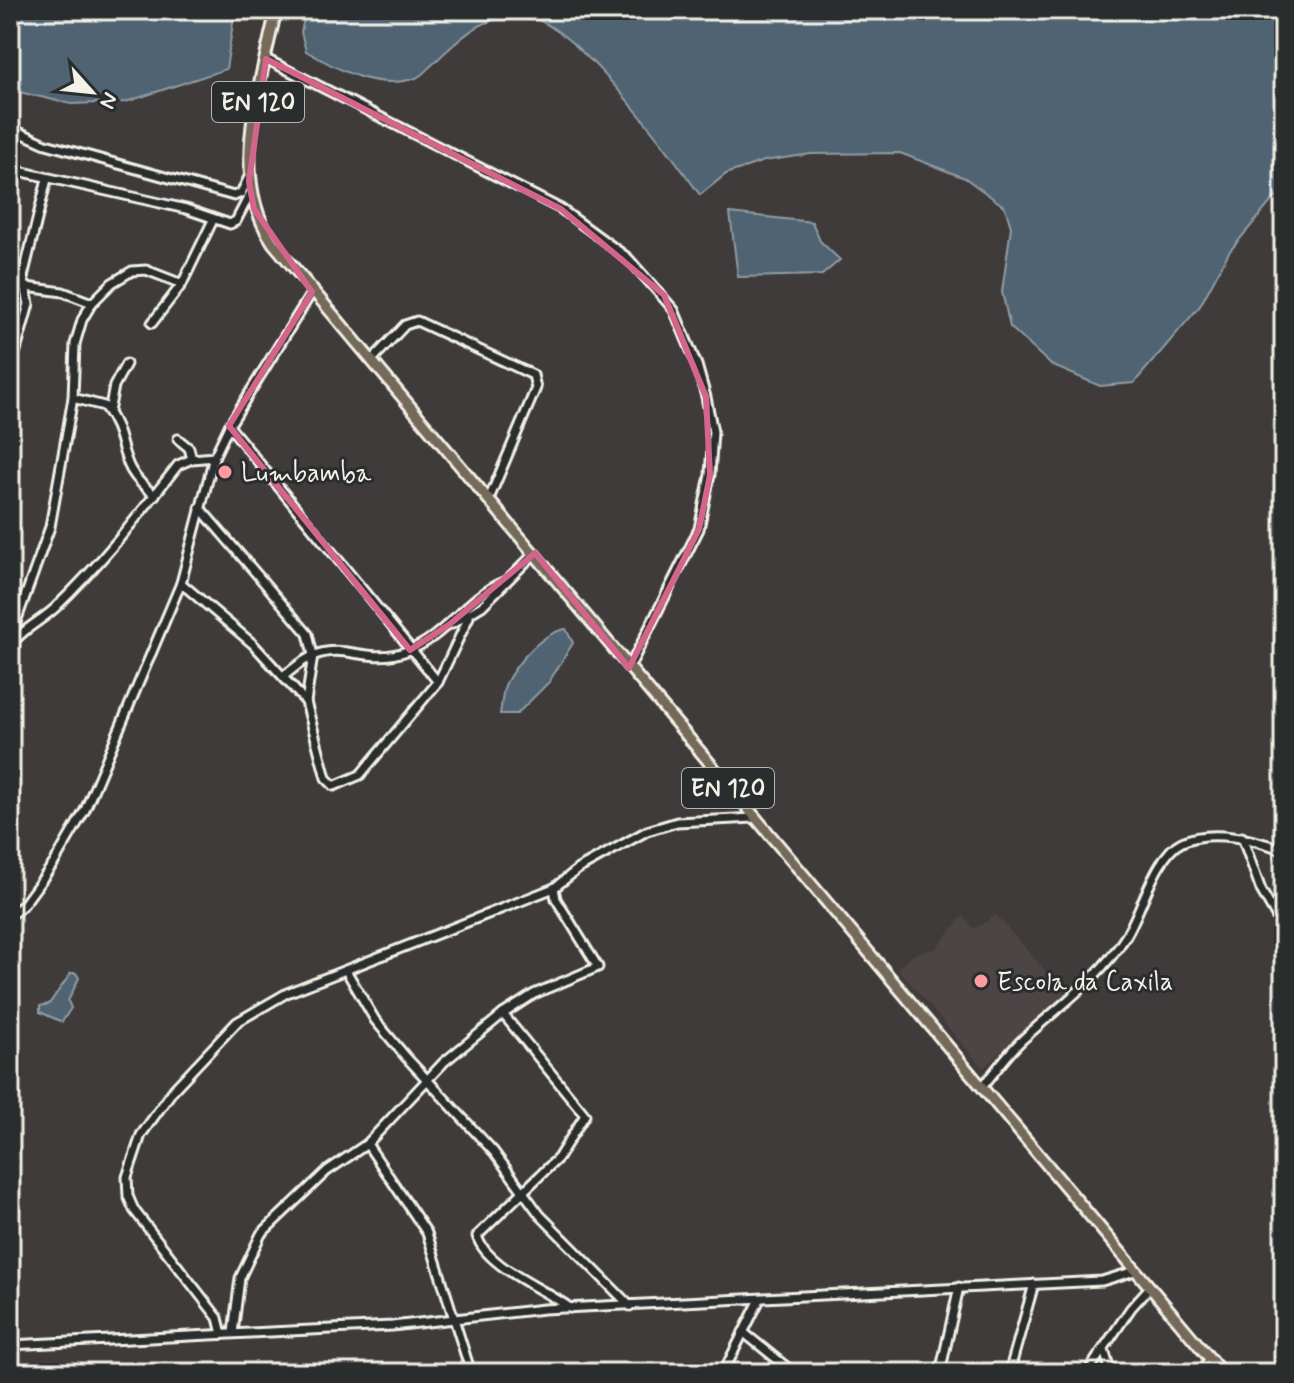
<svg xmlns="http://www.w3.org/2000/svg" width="1294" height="1383" font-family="Mynerve,sans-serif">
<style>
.built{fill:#4d4544}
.water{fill:#4f6473;stroke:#919ca2;stroke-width:2}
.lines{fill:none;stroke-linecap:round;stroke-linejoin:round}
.minor-casing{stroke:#f4f1e8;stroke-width:13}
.major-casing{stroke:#f4f1e8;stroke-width:15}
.minor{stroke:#2a2d2e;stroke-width:7}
.major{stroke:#746a5a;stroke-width:9}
.marked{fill:none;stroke:#d4648c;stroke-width:6;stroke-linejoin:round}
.poi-dot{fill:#ff9aa2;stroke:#2a2d2e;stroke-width:3}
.labels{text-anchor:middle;stroke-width:6;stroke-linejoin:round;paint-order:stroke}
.shield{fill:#2a2d2e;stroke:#b7b6b0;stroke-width:2}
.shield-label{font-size:24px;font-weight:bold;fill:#f4f1e8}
.poi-label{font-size:26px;fill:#f4f1e8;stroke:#2a2d2e;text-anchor:start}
</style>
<rect width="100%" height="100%" fill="#3f3b3b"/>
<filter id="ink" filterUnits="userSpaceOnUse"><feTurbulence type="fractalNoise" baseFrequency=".0125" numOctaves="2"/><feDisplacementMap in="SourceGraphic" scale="16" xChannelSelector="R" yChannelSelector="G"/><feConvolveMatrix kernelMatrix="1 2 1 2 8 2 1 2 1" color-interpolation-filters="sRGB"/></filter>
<g filter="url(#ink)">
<polygon class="built" points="996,915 1066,994 983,1068 897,968 916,953 935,949 963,916 974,929"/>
<g class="water">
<polygon points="10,10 235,10 226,69 126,102 71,104 10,90"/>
<path d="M306 10H1284V198L1275 197 1229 252 1200 306 1134 383 1100 386 1051 365 1010 327 1002 292 1011 227 1005 207 965 178 900 153 811 154 764 161 726 174 700 195C671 154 577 25 528 17 487 11 461 37 434 63 428 68 422 76 416 78 377 91 338 70 306 51L301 32Z"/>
<polygon points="730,213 812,222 820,241 840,260 822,275 738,277"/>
<path d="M566 629 573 643 549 682 517 714H500C502 704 502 691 506 683 517 662 543 632 566 629Z"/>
<polygon points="71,973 76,973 79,978 68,1001 71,1008 62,1022 40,1012 40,1006 49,1004"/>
</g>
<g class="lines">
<g class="minor-casing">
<g id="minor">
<polyline points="266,59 561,209 628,258 674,310 697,365 706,397 713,432 710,475 699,529 629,668"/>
<polyline points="10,128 46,144 234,196 241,193 249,177"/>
<polyline points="10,169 186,209 230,224 236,221 250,194"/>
<polyline points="12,285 63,292 92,303"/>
<polyline points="10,286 23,277 47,179"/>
<polyline points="152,323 182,284 213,220"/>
<polyline points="372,360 405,325 417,321 533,375 536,388 489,499"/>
<polyline points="10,372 29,304 23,277"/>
<path d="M73 398 104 406C131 441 113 465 155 495"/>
<polyline points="109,412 114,386 126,364"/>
<polyline points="229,426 438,682"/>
<polyline points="178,439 189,448 192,459"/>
<polyline points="200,508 308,634 313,655 306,702"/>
<polyline points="10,582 10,605"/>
<polyline points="181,583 253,644 306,702 326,778 334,786 360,775 438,682 469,617"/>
<polyline points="10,607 16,622 10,695"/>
<polyline points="16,622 50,527 73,398 75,344 82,320 92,303 112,283 132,271 146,270 182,284"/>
<polyline points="452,624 482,606 535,553"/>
<path d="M16 639C28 626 42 620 55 608 101 564 139 515 178 465L192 459 214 457"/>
<path d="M284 676C293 669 304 659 315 655 346 643 369 665 407 651 445 638 467 596 503 582"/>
<polyline points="1242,837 1261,890 1284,930"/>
<polyline points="10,916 24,904 54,863 85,810 181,583 214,457 229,426 312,292"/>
<polyline points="347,972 375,1020 406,1057 494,1152 540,1215 630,1306"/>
<path d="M503 1014 585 1115 558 1158 477 1236C486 1267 545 1289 570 1308"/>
<path d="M982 1087C995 1072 1007 1054 1022 1040 1058 1007 1100 978 1126 936 1141 912 1156 854 1182 842 1210 829 1258 839 1284 851"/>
<polyline points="367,1144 427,1233 471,1373"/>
<polyline points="743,1332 794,1373"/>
<polyline points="233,1333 240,1278 261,1234 327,1171 367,1144 444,1062 503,1014 534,994 598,967 556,899 554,888"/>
<polyline points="222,1334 218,1318 134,1210 128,1196 127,1177 141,1135 174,1089 237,1022 287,993 554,888 578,869 647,831 677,822 754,818"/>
<polyline points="10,1345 392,1326 544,1309 1102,1281 1135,1271"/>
<polyline points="1104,1350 1111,1373"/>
<polyline points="723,1373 759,1301"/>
<polyline points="940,1373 959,1287"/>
<polyline points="1009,1373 1034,1284"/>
<polyline points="1087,1373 1131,1308 1149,1288"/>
<polyline points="1200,1373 1210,1359"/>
</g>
</g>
<g class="major-casing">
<path id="major" d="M276 10C261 84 227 175 273 243L1222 1373"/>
</g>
<use href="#minor" class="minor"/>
<use href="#major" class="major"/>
</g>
</g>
<path class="marked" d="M266 59 561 209 664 295 706 397 710 475 699 529 629 668 535 553 450 624 410 650 229 426 312 292 254 209 249 182Z"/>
<g class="poi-dot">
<circle cx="225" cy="472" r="8"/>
<circle cx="981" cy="981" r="8"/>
</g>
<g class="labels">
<g class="shield">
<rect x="212" y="82" width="92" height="40" rx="6"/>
<rect x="682" y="768" width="92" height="40" rx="6"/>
</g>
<g class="shield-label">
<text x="258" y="110">EN 120</text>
<text x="728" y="796">EN 120</text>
</g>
<g class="poi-label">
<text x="241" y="481">Lumbamba</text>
<text x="997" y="990">Escola da Caxila</text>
</g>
</g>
<rect width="1294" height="1383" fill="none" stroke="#2a2d2e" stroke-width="40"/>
<rect x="20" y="20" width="1254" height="1343" fill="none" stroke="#f4f1e8" stroke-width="3" filter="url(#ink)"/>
<g transform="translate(92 92) rotate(117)" stroke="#2a2d2e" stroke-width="6" paint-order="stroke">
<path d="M0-6L14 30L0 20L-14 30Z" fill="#f4f1e8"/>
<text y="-12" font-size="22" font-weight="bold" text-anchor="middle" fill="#f4f1e8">N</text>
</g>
</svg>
